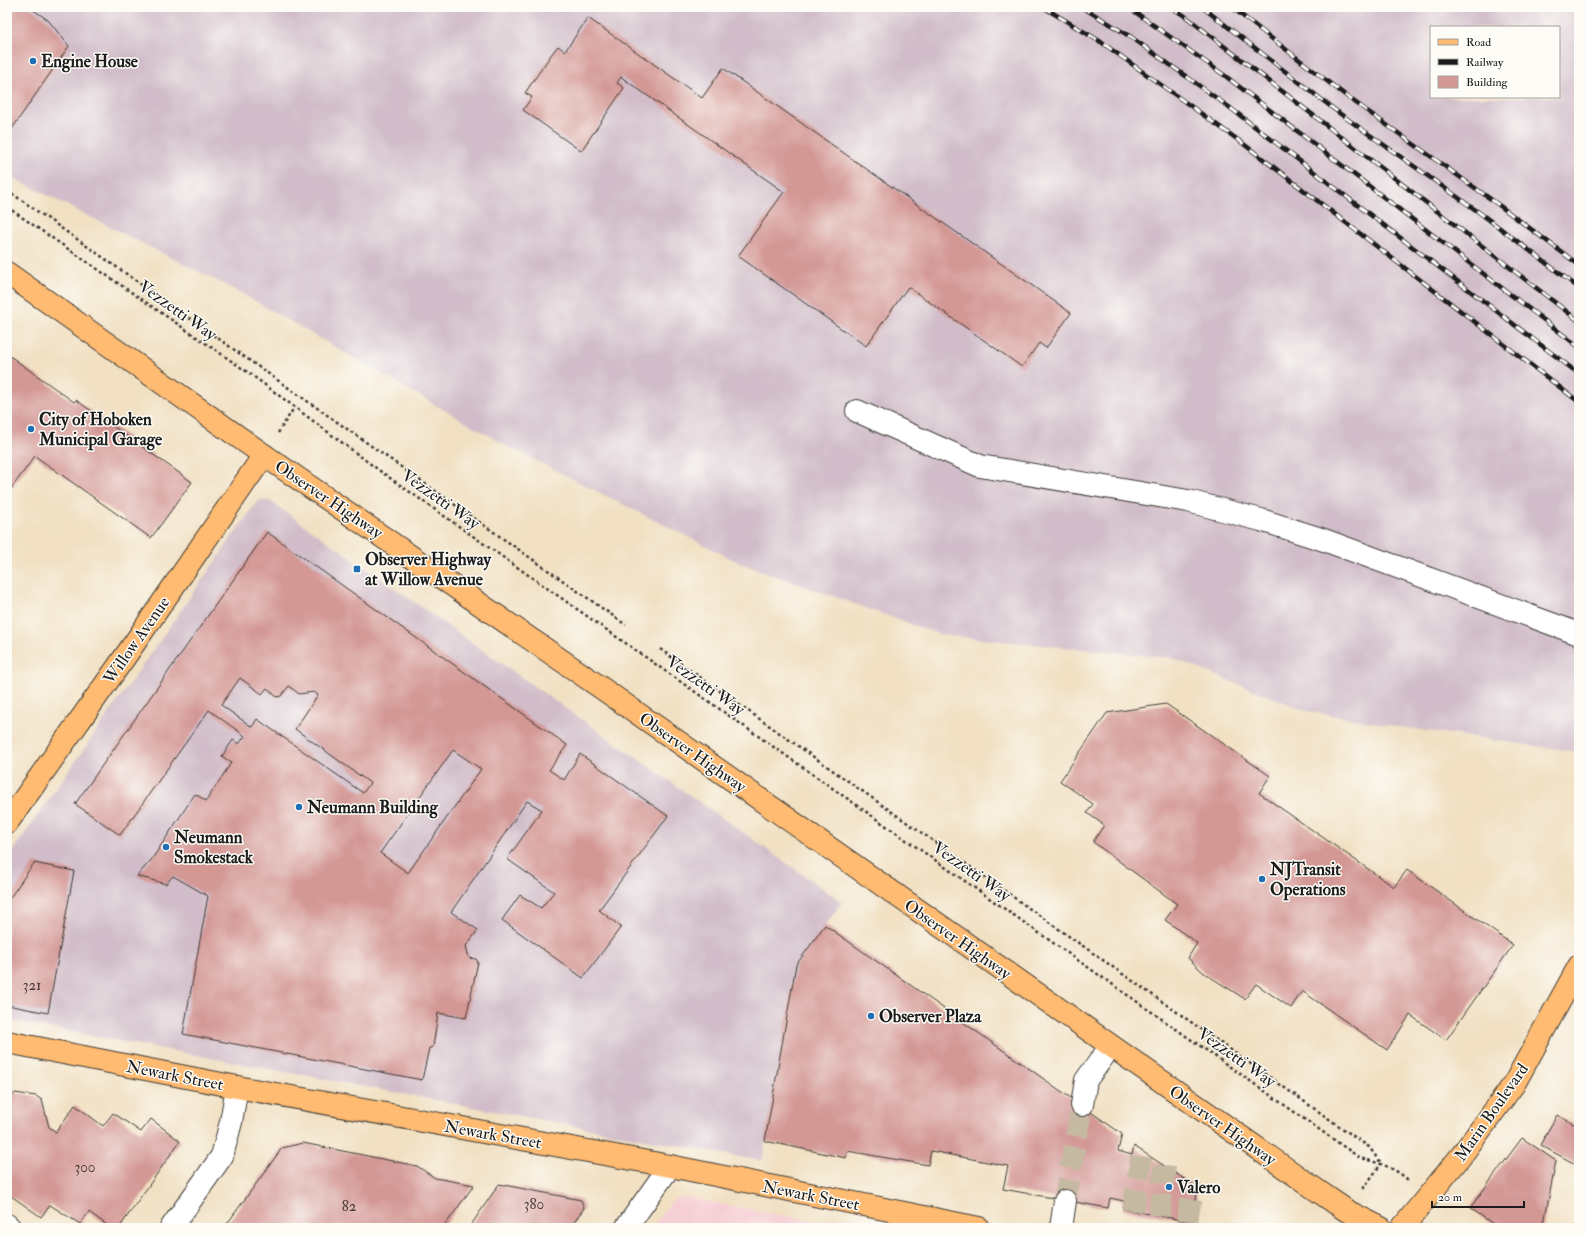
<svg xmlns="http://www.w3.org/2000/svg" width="1586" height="1235" font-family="'IM FELL Double Pica',serif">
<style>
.built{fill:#f6cfd6}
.industrial{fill:#d1bdc9;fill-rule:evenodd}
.building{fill:#d39794;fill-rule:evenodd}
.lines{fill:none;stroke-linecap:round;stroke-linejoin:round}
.minor-tunnel{stroke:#c6b9a1;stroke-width:22;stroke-dasharray:22 11;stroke-linecap:butt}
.minor-casing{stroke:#3c3935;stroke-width:24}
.major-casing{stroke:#3c3935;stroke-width:24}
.path{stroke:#3c3935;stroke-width:2.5;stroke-dasharray:3 3;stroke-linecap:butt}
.minor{stroke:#fff;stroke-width:22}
.major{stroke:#ffbb71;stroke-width:22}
.rail-casing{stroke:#1c1c1c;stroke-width:4.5}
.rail{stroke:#fdfcf7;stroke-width:3;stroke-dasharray:9;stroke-linecap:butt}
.poi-dot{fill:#1f6fb2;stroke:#fdfcf7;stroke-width:1.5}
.labels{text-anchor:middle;stroke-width:3;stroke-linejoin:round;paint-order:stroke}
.number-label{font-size:15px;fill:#4a3b3a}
.poi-label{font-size:17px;font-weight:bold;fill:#1c1c1c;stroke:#fdfcf7;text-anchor:start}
.street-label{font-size:17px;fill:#1c1c1c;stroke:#fdfcf7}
</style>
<rect width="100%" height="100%" fill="#fdfcf7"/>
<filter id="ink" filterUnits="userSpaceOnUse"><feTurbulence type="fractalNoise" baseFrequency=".025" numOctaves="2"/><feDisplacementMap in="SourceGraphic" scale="8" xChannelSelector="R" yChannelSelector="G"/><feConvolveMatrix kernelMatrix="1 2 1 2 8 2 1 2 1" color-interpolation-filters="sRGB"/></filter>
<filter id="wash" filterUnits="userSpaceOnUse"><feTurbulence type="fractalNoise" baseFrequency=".012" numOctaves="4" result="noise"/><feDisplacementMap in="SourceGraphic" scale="16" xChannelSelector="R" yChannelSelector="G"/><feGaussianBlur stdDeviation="0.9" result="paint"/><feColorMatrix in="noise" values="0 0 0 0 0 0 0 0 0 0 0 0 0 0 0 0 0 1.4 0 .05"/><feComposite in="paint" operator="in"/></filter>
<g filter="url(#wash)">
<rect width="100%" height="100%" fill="#f1e0c2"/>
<polygon class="built" points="685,1197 700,1200 851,1228 651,1228 672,1201 678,1198"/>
<g class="industrial">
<path d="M7 7H1579V752L1400 727 1307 711 1172 658 941 635 740 563 507 446 239 292 7 175ZM1431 27H1559V97H1431Z"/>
<polygon points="261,500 270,501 842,902 796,966 762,1161 7,1020 7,859 242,523 257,502"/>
</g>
<g id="blocks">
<g class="building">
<polygon points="7,7 29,7 48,20 69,46 7,136"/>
<polygon points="588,18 702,98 723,68 1071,313 1046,348 1039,343 1022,367 908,287 866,346 738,256 784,192 621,77 617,83 624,88 581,151 523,110 532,97 525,93 551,55 558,46 565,51"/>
<polygon points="7,354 74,402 76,400 192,482 151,538 35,456 7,494"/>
<path d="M267 532 567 745 549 770 564 780 580 754 668 816 599 910 621 927 583 978 502 920 520 895 541 908 554 892 507 859 542 810 527 801 451 912 478 930 466 946 469 958 476 959 478 962 466 1018 438 1013 433 1047 429 1048 422 1080 183 1034 208 896 173 876 166 884 137 876 152 859 195 794 206 801 231 763 222 756 233 740 239 744 245 736 209 710 120 835 75 804ZM240 678 262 694 267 688 277 697 281 696 289 686 299 694 314 692 318 695 295 729 370 783 363 793 257 719 252 727 221 705ZM453 750 481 769 408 873 380 853Z"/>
<polygon points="1166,704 1270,776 1259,793 1394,887 1407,870 1513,945 1446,1040 1410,1015 1387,1050 1302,991 1291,1008 1256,984 1245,999 1204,973 1188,958 1197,943 1165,920 1177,904 1093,842 1104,825 1087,813 1093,804 1060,781 1107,713"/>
<polygon points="34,863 74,871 48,1013 7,1005 7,902"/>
<polygon points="825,925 1122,1134 1118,1151 1132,1155 1134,1146 1198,1188 1192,1222 1123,1209 1124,1201 1110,1198 1108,1208 1003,1189 1008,1166 931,1151 928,1165 847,1151 846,1158 765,1141 796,965"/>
<polygon points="15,1093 36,1096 42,1100 49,1127 56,1132 75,1105 103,1126 113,1113 141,1132 151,1119 180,1141 119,1228 111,1228 89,1212 80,1224 50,1205 41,1217 7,1193 7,1095 11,1098"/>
<polygon points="1557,1115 1579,1127 1579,1166 1540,1145"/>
<polygon points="1522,1138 1556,1161 1543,1228 1499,1228 1470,1208"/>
<polygon points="303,1143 417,1166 435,1178 474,1185 443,1228 224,1228 282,1148"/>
<polygon points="499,1184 581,1200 584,1208 570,1228 469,1228"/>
</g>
</g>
</g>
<g filter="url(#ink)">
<use href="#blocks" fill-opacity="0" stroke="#3c3935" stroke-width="1"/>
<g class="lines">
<g class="minor-tunnel">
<polyline points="1065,1201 1082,1105"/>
<polyline points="1133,1211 1142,1151"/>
<polyline points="1159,1216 1165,1166"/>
<polyline points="1187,1221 1193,1184"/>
</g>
<g class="minor-casing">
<g id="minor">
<polyline points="857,411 980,466 1188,501 1261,520 1324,540 1579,634"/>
<polyline points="1082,1105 1086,1080 1111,1046"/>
<polyline points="7,1225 10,1228"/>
<polyline points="171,1228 222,1156 231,1122 237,1087"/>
<polyline points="626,1228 670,1166"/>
<polyline points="1061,1228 1065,1201"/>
</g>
</g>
<g class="major-casing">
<g id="major">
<polyline points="7,273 264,455 600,687 1318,1191 1347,1211 1381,1228"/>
<polyline points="7,823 129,651 264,455"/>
<polyline points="7,1042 237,1087 670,1166 979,1228"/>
<polyline points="1402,1228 1461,1156 1514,1084 1579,966"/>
</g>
</g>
<g class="path">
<polyline points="7,190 626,625"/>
<path d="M7 207 249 373 380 471 1360 1158C1379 1163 1394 1167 1408 1180"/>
<polyline points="278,433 294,408"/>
<polyline points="660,649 1369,1147 1381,1163"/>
<polyline points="1363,1189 1381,1164"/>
</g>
<use href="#minor" class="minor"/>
<use href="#major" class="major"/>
<g class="rail-casing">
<g id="rail">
<polyline points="1043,7 1101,42 1241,142 1579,402"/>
<polyline points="1082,7 1131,37 1229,107 1579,374"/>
<polyline points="1128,7 1224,75 1579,347"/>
<polyline points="1171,7 1185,16 1579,321"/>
<polyline points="1202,7 1339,113 1480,213 1579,288"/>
<polyline points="1231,7 1349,98 1492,200 1579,265"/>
</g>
</g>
<use href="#rail" class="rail"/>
</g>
</g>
<g class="poi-dot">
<circle cx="33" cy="61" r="4"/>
<circle cx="31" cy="429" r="4"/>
<rect x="353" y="565" width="8" height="8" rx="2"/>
<circle cx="299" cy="807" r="4"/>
<circle cx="166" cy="847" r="4"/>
<circle cx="1262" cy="879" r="4"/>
<circle cx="871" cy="1016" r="4"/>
<circle cx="1169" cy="1187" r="4"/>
</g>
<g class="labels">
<g class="number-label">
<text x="32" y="990">321</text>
<text x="85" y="1172">300</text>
<text x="534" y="1209">380</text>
<text x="349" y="1211">82</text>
</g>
<g class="poi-label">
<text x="41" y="67">Engine House</text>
<text x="39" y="425">City of Hoboken<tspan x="39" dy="20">Municipal Garage</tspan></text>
<text x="365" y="565">Observer Highway<tspan x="365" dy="20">at Willow Avenue</tspan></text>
<text x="307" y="813">Neumann Building</text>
<text x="174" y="843">Neumann<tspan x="174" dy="20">Smokestack</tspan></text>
<text x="1270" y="875">NJTransit<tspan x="1270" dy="20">Operations</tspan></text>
<text x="879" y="1022">Observer Plaza</text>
<text x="1177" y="1193">Valero</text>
</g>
<g class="street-label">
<text transform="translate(178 310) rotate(35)" y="6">Vezzetti Way</text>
<text transform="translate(329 499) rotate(34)" y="6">Observer Highway</text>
<text transform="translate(441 499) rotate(35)" y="6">Vezzetti Way</text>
<text transform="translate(136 640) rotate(-55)" y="6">Willow Avenue</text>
<text transform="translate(706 685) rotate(35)" y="6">Vezzetti Way</text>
<text transform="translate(693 752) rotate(35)" y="6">Observer Highway</text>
<text transform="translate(972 871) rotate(35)" y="6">Vezzetti Way</text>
<text transform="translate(958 939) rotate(35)" y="6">Observer Highway</text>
<text transform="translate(1237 1057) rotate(35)" y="6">Vezzetti Way</text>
<text transform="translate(175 1075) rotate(11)" y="6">Newark Street</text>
<text transform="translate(1491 1112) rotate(-55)" y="6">Marin Boulevard</text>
<text transform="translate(1223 1125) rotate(35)" y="6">Observer Highway</text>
<text transform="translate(493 1134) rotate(10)" y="6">Newark Street</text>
<text transform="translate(811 1195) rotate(11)" y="6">Newark Street</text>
</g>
</g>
<rect width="1586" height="1235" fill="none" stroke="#fdfcf7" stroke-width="24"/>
<rect x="1430" y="26" width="130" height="72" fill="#fdfcf7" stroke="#a3a29f"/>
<rect x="1438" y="39" width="20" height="6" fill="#ffbb71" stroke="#a3a29f"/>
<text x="1466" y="46" font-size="12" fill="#1c1c1c">Road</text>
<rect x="1438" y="59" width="20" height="6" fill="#1c1c1c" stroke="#a3a29f"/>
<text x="1466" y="66" font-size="12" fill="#1c1c1c">Railway</text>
<rect x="1438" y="76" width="20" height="12" fill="#d39794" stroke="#a3a29f"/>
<text x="1466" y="86" font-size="12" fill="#1c1c1c">Building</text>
<path d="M1432 1201v6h92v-6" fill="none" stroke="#1c1c1c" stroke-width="2"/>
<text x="1438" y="1201" font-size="12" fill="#1c1c1c" stroke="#fdfcf7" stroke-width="3" paint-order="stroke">20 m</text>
</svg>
